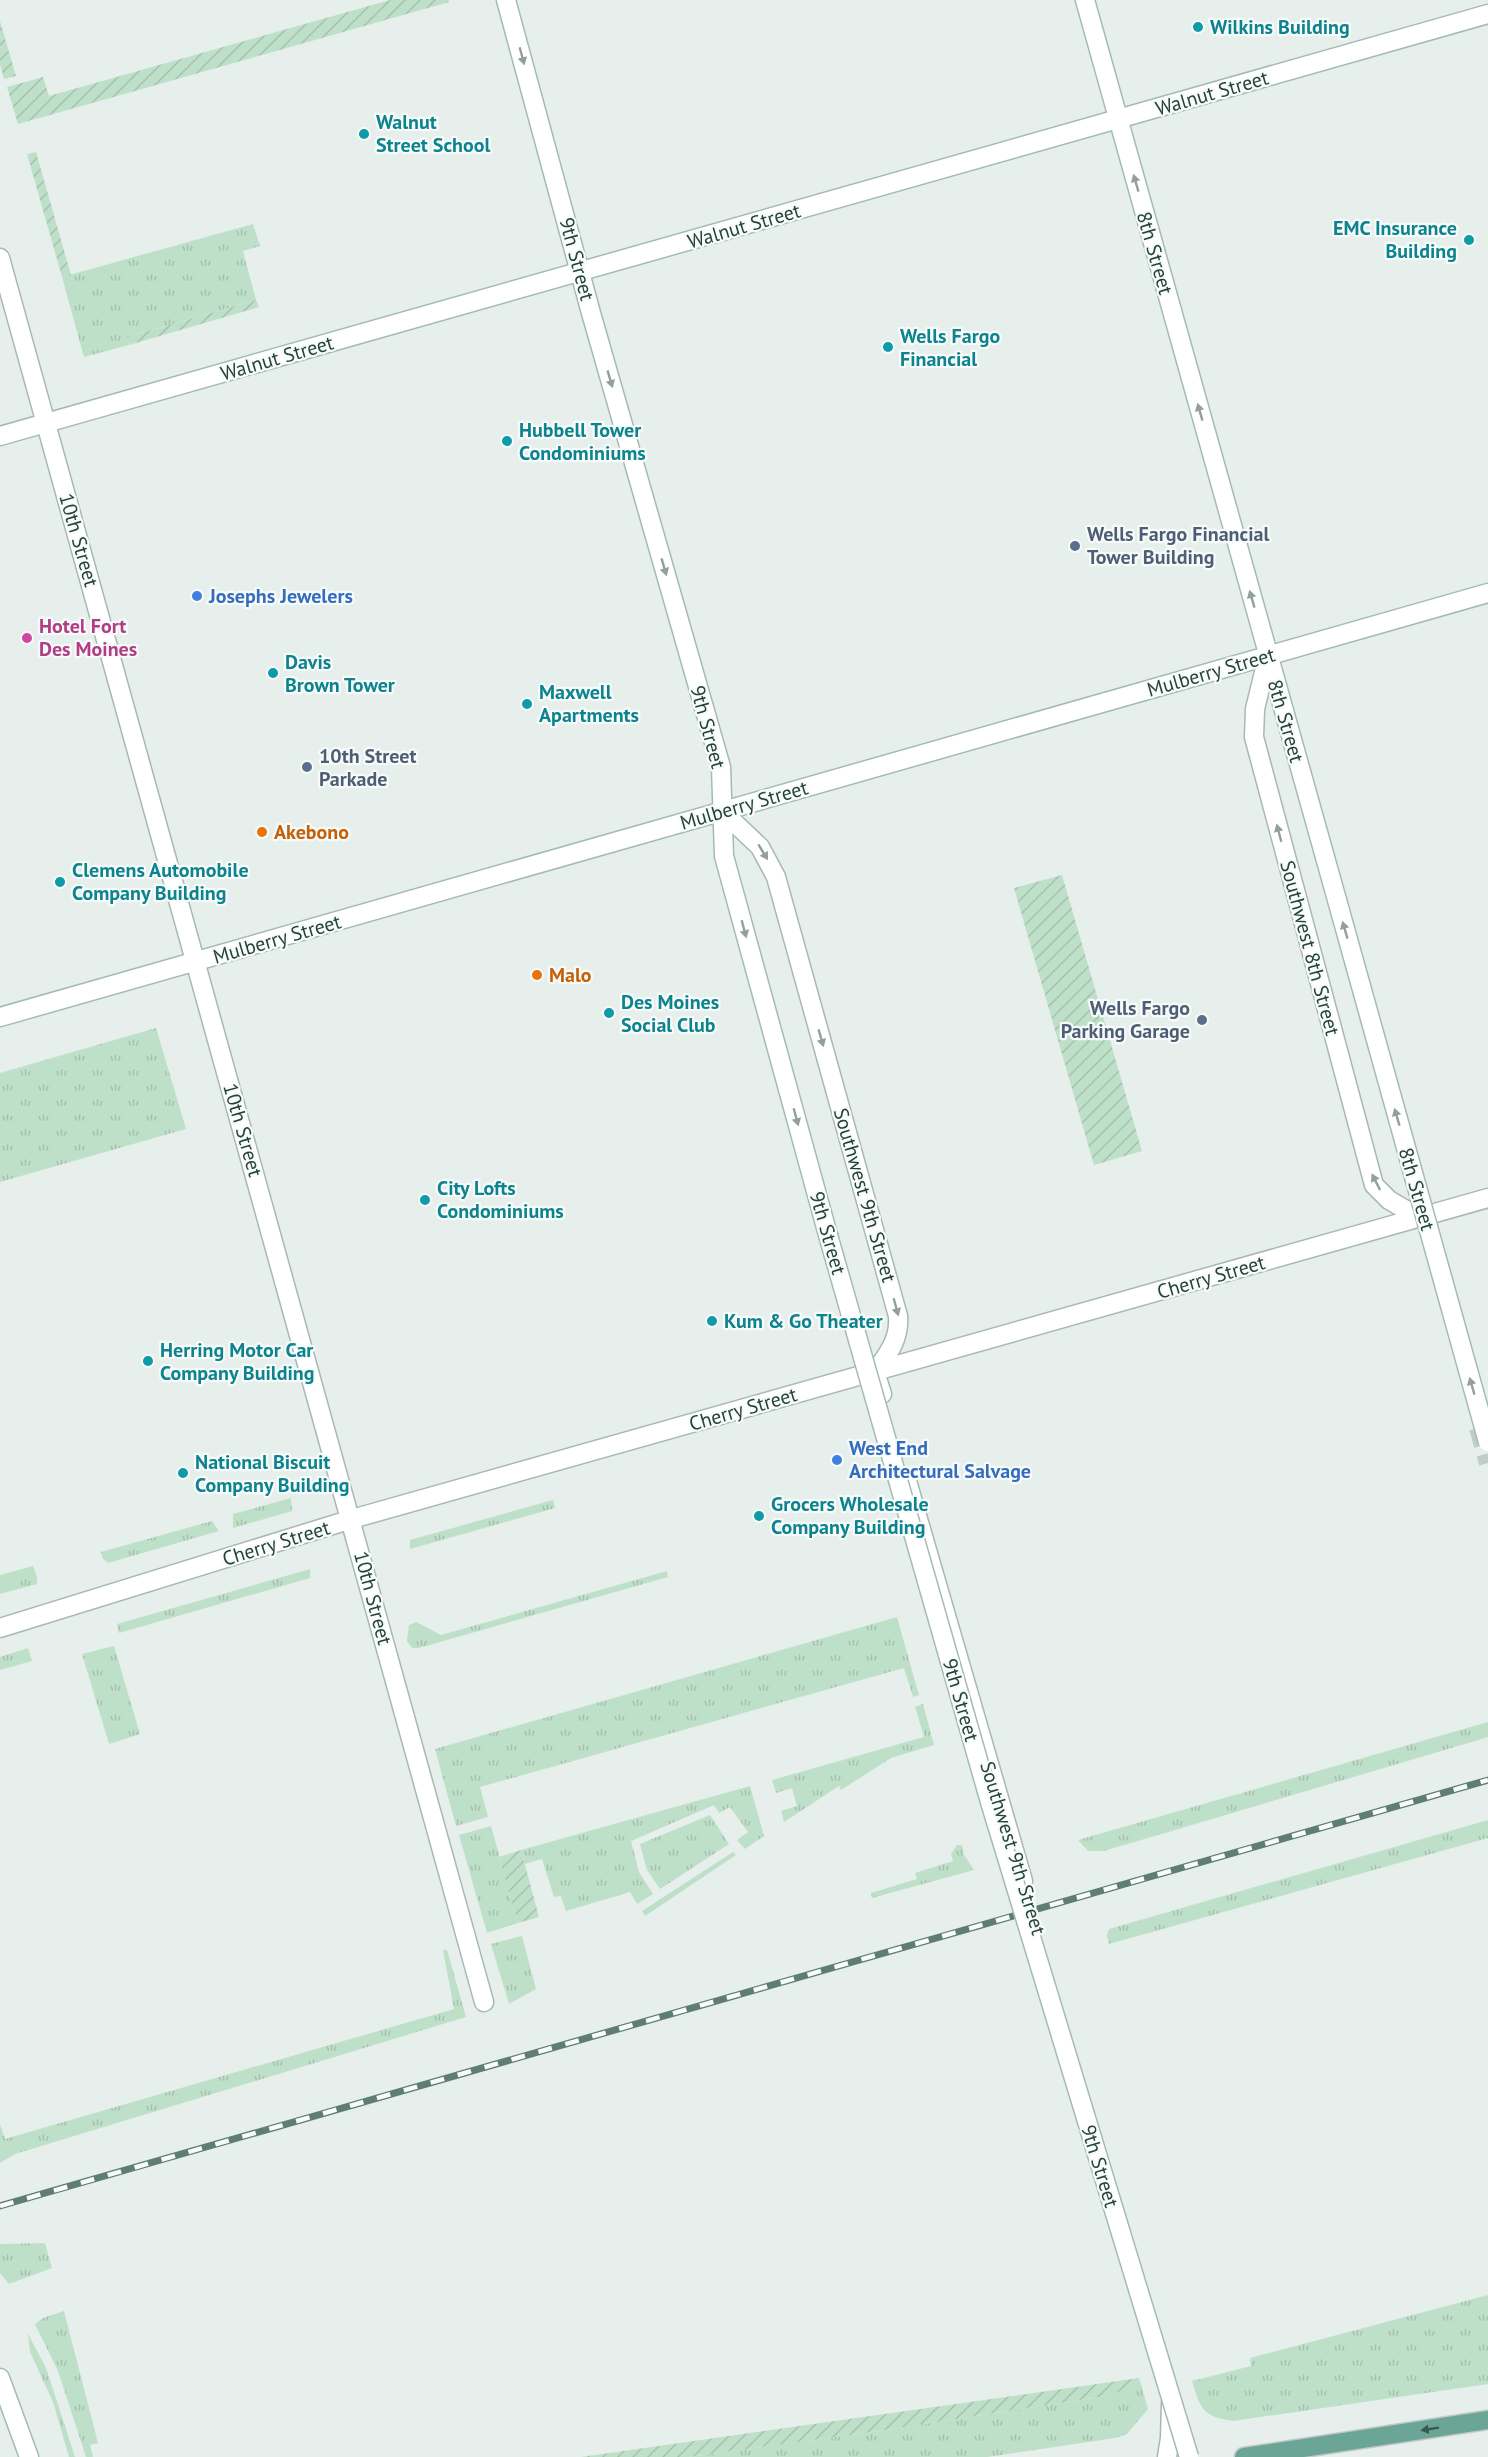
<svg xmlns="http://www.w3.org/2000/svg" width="1488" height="2457" font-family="'PT Sans',sans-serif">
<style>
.grass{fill:url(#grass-tufts)}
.garden{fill:url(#garden-furrows)}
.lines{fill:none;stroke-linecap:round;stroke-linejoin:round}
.street-tunnel{stroke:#bfccc8;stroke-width:18;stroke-dasharray:18 9;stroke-linecap:butt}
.street-casing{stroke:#a8b8b2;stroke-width:21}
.secondary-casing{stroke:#a4bbb3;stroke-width:21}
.primary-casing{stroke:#c2cac8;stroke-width:21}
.street{stroke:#fff;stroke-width:18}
.secondary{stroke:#fff;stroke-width:18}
.primary{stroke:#6aa596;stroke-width:18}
.rail-casing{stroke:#5f7d75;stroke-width:7}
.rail{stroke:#f7fbf9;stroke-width:4.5;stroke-dasharray:14;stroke-linecap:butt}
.secondary-bridge-casing{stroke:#a4bbb3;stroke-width:21;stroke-linecap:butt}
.secondary-bridge{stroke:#fff;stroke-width:18}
.oneway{fill:#92a09c}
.oneway2{fill:#365b51}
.culture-dot{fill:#0f9aa8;stroke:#f7fbf9;stroke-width:2}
.service-dot{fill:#5c6f8a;stroke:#f7fbf9;stroke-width:2}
.shop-dot{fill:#3f7fe0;stroke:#f7fbf9;stroke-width:2}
.hotel-dot{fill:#d1479c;stroke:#f7fbf9;stroke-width:2}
.food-dot{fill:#e8710a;stroke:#f7fbf9;stroke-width:2}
.labels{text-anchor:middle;stroke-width:4.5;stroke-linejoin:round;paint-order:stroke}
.culture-label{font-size:20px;font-weight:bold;fill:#0d838f;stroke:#f7fbf9;text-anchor:start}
.street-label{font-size:20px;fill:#24423a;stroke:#f7fbf9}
.service-label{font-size:20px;font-weight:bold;fill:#4e5e75;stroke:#f7fbf9;text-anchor:start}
.shop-label{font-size:20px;font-weight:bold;fill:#366cbe;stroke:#f7fbf9;text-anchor:start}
.hotel-label{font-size:20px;font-weight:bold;fill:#b23c85;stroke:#f7fbf9;text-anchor:start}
.food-label{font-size:20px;font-weight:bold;fill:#c56008;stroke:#f7fbf9;text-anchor:start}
</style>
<defs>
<pattern id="grass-tufts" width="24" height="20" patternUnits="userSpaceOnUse" patternTransform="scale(1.5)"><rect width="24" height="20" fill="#bfe0c8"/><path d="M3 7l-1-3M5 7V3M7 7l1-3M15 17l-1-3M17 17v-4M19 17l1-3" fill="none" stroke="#a4c1ad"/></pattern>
<pattern id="garden-furrows" width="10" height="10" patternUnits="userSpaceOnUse" patternTransform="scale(1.5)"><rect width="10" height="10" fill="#bfe0c8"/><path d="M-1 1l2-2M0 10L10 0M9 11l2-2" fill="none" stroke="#a4c1ad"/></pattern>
</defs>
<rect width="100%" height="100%" fill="#e6efeb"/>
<g class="grass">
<polygon points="253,224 260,246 243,251 256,300 127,337 129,345 84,357 62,277"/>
<polygon points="156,1028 186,1129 0,1182 0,1073"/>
<polygon points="291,1498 292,1511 233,1528 233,1514"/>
<polygon points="553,1500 555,1508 410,1549 410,1540"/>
<polygon points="212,1521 219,1531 108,1563 103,1559 101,1552"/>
<polygon points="33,1566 37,1577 37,1584 0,1594 0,1575"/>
<polygon points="310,1569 310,1578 119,1633 117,1624"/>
<polygon points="667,1571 668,1577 419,1648 412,1648 407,1641 409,1625 416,1622 441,1635"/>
<polygon points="897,1617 919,1695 913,1697 904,1668 480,1787 488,1817 456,1826 435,1749"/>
<polygon points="114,1646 140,1734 109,1744 82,1654"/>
<polygon points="28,1648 32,1661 0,1670 0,1657"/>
<polygon points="923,1704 934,1745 891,1758 841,1790 839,1786 784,1822 781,1811 797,1806 792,1788 776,1793 772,1780 924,1737 915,1707"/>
<polygon points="1488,1722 1488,1737 1485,1738 1104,1851 1088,1851 1078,1840"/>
<polygon points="750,1786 764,1836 745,1849 737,1840 748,1832 730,1807 719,1813 714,1805 631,1841 639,1872 653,1894 637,1904 630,1892 566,1911 561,1896 554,1897 542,1859 525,1864 521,1850"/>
<polygon points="710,1815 729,1844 660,1889 647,1870 640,1844"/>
<polygon points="1488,1820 1488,1838 1109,1944 1107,1936 1109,1929"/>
<polygon points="491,1826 518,1923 487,1933 459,1835"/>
<polygon points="957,1845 962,1845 964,1855 974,1870 872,1898 871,1893 917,1879 915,1873 953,1861 951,1854"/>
<polygon points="733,1852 736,1855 645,1916 642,1911"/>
<polygon points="522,1936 536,1989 509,2004 491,1944"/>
<polygon points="443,1950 447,1950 466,2017 15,2154 0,2163 0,2124 5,2139 454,2009"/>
<polygon points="45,2243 52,2268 9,2284 0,2273 0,2244"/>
<path d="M1488 2295V2384L1233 2421C1202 2416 1201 2410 1192 2381L1251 2366 1250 2358Z"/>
<polygon points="64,2311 98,2443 90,2445 93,2457 86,2457 58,2371 35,2324 43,2318"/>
<polygon points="28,2334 46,2368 75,2457 69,2457 53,2402 30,2352"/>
<polygon points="1140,2381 1148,2409 1127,2434 1115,2438 987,2457 689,2457 872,2432 1112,2395"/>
</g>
<g class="garden">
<polygon points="390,0 448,0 449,2 18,124 7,87 43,77 49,96"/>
<polygon points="0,21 16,76 4,79 0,64"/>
<polygon points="36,152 71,275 62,277 27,154"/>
<polygon points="256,300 259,307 129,345 127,337"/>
<polygon points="1062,875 1142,1151 1094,1165 1014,888"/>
<polygon points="521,1850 539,1917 518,1923 499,1857"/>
<polygon points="1139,2378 1140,2381 1112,2395 872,2432 689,2457 581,2457"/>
</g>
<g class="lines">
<polyline class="street-tunnel" points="1478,1428 1488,1463"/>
<g class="street-casing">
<g id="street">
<polyline points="0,258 484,2002"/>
<polyline points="1268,656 1255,709 1254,737 1374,1185 1389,1200 1420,1218"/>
<path d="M722 811 760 847 776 877 898 1316C900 1339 888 1354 875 1372L882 1394"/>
<polyline points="907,1481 1023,1881"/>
<polyline points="0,1628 352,1519 1488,1198"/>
<polyline points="1167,2457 1170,2438 1171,2403"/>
</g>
</g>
<g class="secondary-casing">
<g id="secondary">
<polyline points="506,0 591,313 721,767 724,856 828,1235"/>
<polyline points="1085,0 1337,900"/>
<polyline points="0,436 1488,14"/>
<polyline points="0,1017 1488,593"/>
<polyline points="0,2378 29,2457"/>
</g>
</g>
<g class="primary-casing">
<polyline id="primary" points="1244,2457 1488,2420"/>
</g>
<use href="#street" class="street"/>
<use href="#secondary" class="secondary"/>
<use href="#primary" class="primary"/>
<g class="rail-casing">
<polyline id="rail" points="0,2206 1488,1780"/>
</g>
<use href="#rail" class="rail"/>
<g class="secondary-bridge-casing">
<g id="secondary-bridge">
<polyline points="1337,900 1488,1442"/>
<polyline points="828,1235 990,1802 1189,2457"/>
</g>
</g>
<use href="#secondary-bridge" class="secondary-bridge"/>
</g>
<defs><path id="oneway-solid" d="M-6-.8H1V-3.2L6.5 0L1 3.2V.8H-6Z" transform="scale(1.5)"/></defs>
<g class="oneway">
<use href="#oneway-solid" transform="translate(522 56) rotate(75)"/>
<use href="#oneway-solid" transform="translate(1136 183) rotate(-106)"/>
<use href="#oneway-solid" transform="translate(610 379) rotate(74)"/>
<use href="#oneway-solid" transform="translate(1200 412) rotate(-106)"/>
<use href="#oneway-solid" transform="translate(664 567) rotate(74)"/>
<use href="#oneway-solid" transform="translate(1252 599) rotate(-106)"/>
<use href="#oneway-solid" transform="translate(1279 833) rotate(-105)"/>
<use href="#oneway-solid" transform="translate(763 852) rotate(59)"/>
<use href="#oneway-solid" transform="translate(744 929) rotate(75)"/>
<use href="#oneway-solid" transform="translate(1345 930) rotate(-106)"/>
<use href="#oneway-solid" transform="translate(821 1038) rotate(74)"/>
<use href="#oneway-solid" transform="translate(796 1117) rotate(75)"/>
<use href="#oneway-solid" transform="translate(1397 1117) rotate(-106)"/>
<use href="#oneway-solid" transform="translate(1376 1182) rotate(-117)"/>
<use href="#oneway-solid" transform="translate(896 1307) rotate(75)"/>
<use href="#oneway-solid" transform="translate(1472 1386) rotate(-106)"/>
</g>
<use class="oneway2" href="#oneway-solid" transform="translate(1430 2429) rotate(171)"/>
<g class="culture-dot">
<circle cx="1198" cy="27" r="6"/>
<circle cx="364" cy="134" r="6"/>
<circle cx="1469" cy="240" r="6"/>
<circle cx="888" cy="347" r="6"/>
<circle cx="507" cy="441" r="6"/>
<circle cx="273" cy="673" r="6"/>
<circle cx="527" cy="704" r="6"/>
<circle cx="60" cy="882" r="6"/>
<circle cx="609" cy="1013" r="6"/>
<circle cx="425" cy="1200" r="6"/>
<circle cx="712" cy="1321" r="6"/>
<circle cx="148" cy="1361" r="6"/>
<circle cx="183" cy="1473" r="6"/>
<circle cx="759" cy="1516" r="6"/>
</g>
<g class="service-dot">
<circle cx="1075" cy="546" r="6"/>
<circle cx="307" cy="767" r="6"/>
<circle cx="1202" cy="1020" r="6"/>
</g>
<g class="shop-dot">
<circle cx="197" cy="596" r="6"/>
<circle cx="837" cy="1460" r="6"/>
</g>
<circle class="hotel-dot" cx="27" cy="638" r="6"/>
<g class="food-dot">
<circle cx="262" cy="832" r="6"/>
<circle cx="537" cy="975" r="6"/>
</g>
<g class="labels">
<g class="culture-label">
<text x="1210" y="34">Wilkins Building</text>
<text x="376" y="129">Walnut<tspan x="376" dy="23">Street School</tspan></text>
<text x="1457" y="235" text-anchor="end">EMC Insurance<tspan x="1457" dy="23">Building</tspan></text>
<text x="900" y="343">Wells Fargo<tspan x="900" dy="23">Financial</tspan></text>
<text x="519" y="437">Hubbell Tower<tspan x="519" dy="23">Condominiums</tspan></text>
<text x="285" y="669">Davis<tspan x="285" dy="23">Brown Tower</tspan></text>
<text x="539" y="699">Maxwell<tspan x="539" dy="23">Apartments</tspan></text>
<text x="72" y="877">Clemens Automobile<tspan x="72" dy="23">Company Building</tspan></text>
<text x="621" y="1009">Des Moines<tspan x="621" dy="23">Social Club</tspan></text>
<text x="437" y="1195">City Lofts<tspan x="437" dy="23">Condominiums</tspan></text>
<text x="724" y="1328">Kum &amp; Go Theater</text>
<text x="160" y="1357">Herring Motor Car<tspan x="160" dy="23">Company Building</tspan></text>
<text x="195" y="1469">National Biscuit<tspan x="195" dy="23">Company Building</tspan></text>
<text x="771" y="1511">Grocers Wholesale<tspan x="771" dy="23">Company Building</tspan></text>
</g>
<g class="street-label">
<text transform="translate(1212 93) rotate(-16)" y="7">Walnut Street</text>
<text transform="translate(744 226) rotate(-16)" y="7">Walnut Street</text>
<text transform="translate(1155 253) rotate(74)" y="7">8th Street</text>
<text transform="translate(577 259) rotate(75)" y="7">9th Street</text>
<text transform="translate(277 358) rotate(-16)" y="7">Walnut Street</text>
<text transform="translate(79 540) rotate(74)" y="7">10th Street</text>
<text transform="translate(1211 672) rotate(-16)" y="7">Mulberry Street</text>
<text transform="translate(1286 721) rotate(74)" y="7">8th Street</text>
<text transform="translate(708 727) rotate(75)" y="7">9th Street</text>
<text transform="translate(744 805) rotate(-16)" y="7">Mulberry Street</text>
<text transform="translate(277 939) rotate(-16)" y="7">Mulberry Street</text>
<text transform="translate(1310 948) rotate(75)" y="7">Southwest 8th Street</text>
<text transform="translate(243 1130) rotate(74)" y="7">10th Street</text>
<text transform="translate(1417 1189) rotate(74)" y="7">8th Street</text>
<text transform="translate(865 1195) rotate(74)" y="7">Southwest 9th Street</text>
<text transform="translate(828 1233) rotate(74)" y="7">9th Street</text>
<text transform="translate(1211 1277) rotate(-16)" y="7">Cherry Street</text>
<text transform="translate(743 1409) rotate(-16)" y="7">Cherry Street</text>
<text transform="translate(276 1543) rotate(-17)" y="7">Cherry Street</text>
<text transform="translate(373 1598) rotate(75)" y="7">10th Street</text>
<text transform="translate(961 1700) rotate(74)" y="7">9th Street</text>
<text transform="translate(1013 1848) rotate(73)" y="7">Southwest 9th Street</text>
<text transform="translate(1100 2166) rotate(73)" y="7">9th Street</text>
</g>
<g class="service-label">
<text x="1087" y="541">Wells Fargo Financial<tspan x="1087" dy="23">Tower Building</tspan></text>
<text x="319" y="763">10th Street<tspan x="319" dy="23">Parkade</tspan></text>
<text x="1190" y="1015" text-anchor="end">Wells Fargo<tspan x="1190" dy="23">Parking Garage</tspan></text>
</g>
<g class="shop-label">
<text x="209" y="603">Josephs Jewelers</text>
<text x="849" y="1455">West End<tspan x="849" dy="23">Architectural Salvage</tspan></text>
</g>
<g class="hotel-label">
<text x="39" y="633">Hotel Fort<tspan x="39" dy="23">Des Moines</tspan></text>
</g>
<g class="food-label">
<text x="274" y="839">Akebono</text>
<text x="549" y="982">Malo</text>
</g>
</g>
</svg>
